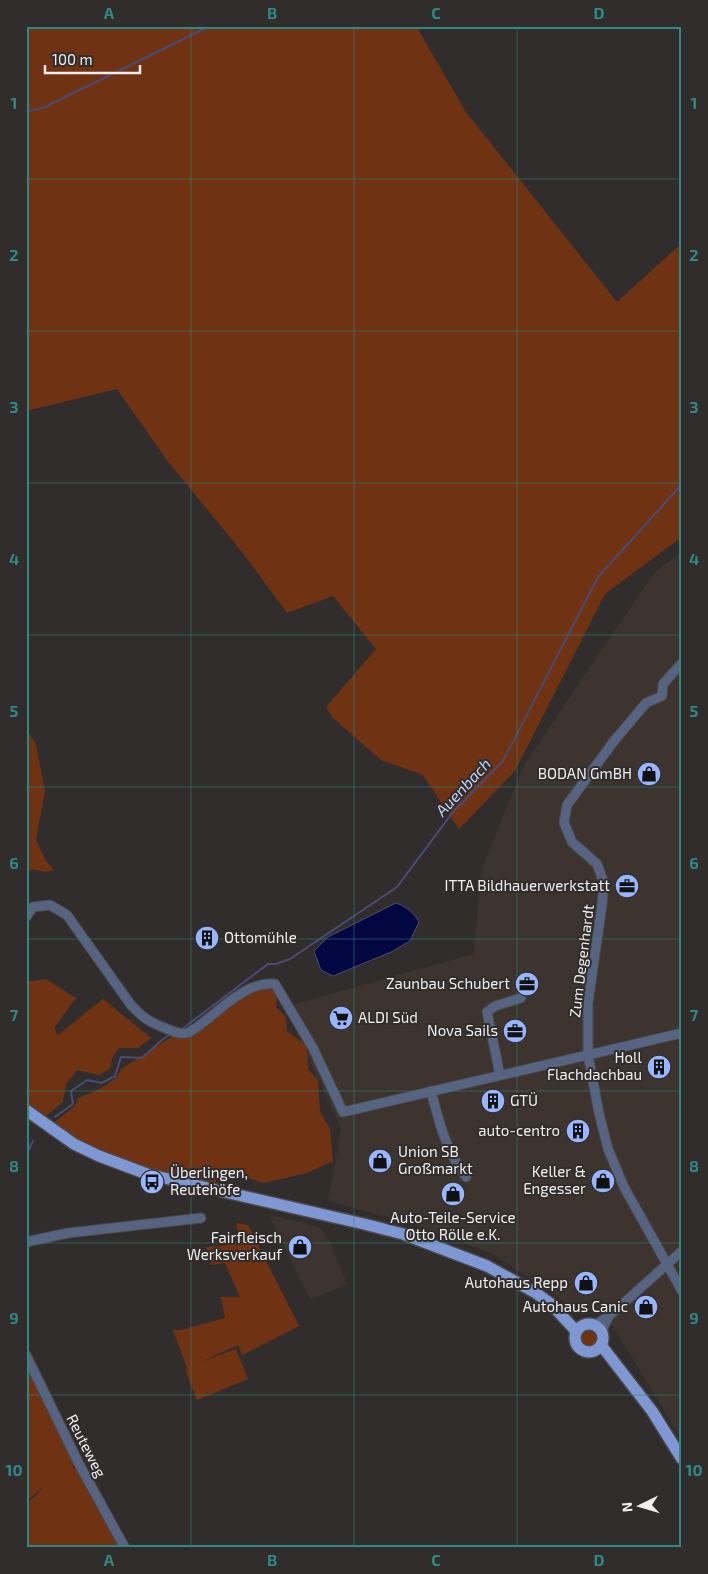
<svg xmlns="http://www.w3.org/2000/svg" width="708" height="1574" font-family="'Exo 2',sans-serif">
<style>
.built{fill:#3d3430}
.green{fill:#6f3314}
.water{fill:#020641;stroke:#494c75}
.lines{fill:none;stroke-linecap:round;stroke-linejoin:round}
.stream{stroke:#494c75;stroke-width:2}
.minor-casing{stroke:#4b4847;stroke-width:11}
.major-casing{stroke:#4b4847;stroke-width:14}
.minor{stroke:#576481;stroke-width:9}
.major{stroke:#7f98d3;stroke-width:11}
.grid{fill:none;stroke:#318881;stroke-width:1;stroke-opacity:0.55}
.labels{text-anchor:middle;stroke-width:4;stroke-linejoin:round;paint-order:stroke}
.poi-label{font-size:15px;fill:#f0eeee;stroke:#302d2c;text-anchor:end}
.street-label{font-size:15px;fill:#f0eeee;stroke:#302d2c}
.water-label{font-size:16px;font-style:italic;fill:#c3d4fa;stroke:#302d2c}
.neatline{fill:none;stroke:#318881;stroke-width:2}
.grid-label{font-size:16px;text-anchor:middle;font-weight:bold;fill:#318881}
</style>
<rect width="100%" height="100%" fill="#302d2c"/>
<g class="built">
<polygon points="682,552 682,1440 603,1310 573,1308 493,1254 413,1224 328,1201 341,1129 285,1007 473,954 482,868 524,765 654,573"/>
<polygon points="269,1215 306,1223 321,1229 330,1242 347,1284 310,1300"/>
</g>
<g class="green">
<polygon points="26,26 416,26 466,112 617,302 682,243 682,537 605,594 515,771 459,829 423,775 381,760 333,718 326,707 376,649 333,596 287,613 242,552 166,459 117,389 26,411"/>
<polygon points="26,728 36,745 45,791 36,840 46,861 54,870 46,872 32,869 26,873"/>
<polygon points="46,979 76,998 54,1028 58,1035 103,999 151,1038 138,1048 119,1048 113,1056 110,1069 99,1075 77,1070 66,1084 63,1102 45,1117 26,1102 26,982"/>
<path d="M273 987 277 992 276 1007 286 1017 287 1031 307 1046 308 1069 318 1080 320 1111 330 1129 333 1161 307 1173 264 1183 235 1174H220L214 1185C158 1171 100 1158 52 1124L75 1106 78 1098C93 1092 114 1085 121 1069L173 1036H188L250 991Z"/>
<polygon points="236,1223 248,1225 299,1326 242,1355 238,1345 201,1362 236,1349 248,1379 197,1400 185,1369 187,1368 173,1330 181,1330 225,1318 221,1297 240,1297 225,1263 211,1265 206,1247 240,1244"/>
<circle cx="589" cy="1339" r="10"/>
<polygon points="26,1363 42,1400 74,1461 73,1468 78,1470 120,1548 26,1548 26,1505 45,1486 26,1501"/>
</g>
<path class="water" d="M396 903C407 907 413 912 419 922L410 941 391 952 333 976 321 970 314 951 328 937Z"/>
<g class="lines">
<g class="stream">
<polyline points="26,112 45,107 210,26"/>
<polyline points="182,1029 268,964 276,964 290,959 397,887 453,812 503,761 598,577 682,484"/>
<polyline points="55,1117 73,1104 71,1091 87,1080 102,1083 115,1076 121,1057 142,1058 163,1039 170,1035"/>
<polyline points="26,1155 33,1141"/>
</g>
<g class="minor-casing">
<g id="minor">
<polyline points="682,663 663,684 662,696 646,703 614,741 567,805 564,823 572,842 597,864 604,883 602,905 588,1003 588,1055 599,1113 608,1149 624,1187 682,1291"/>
<path d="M26 917 33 907 50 905 67 915 131 1005C142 1017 149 1022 165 1028 172 1031 180 1035 187 1033 195 1030 202 1023 209 1018 227 1003 251 981 275 984L313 1048 343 1112 682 1033"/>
<polyline points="500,1075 487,1012 495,1006 521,998"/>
<path d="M431 1091C439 1122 446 1151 466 1177"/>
<polyline points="26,1242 68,1233 201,1218"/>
<polyline points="595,1325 609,1316 682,1251"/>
<polyline points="601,1332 609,1316"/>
<polyline points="26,1355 79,1464 125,1548"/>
</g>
</g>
<g class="major-casing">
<g id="major">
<polyline points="26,1110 74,1144 99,1156 147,1174 364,1224 403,1234 487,1266 536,1293 551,1304 576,1331"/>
<circle cx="589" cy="1338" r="14"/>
<polyline points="601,1345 652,1411 682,1459"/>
</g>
</g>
<use href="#minor" class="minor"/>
<use href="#major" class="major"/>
</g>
<path class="grid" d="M191 26V1548M354 26V1548M517 26V1548M26 179H682M26 331H682M26 483H682M26 635H682M26 787H682M26 939H682M26 1091H682M26 1243H682M26 1395H682"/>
<defs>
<g id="shop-disc" transform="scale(1.25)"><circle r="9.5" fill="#97b6fd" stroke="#302d2c"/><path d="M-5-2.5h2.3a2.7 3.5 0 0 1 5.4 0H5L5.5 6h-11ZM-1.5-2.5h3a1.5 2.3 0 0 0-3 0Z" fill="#111"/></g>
<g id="office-disc" transform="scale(1.25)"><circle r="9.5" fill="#97b6fd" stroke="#302d2c"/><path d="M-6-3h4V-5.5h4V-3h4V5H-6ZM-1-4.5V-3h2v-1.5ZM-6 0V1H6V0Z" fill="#111"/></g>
<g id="building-disc" transform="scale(1.25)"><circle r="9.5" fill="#97b6fd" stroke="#302d2c"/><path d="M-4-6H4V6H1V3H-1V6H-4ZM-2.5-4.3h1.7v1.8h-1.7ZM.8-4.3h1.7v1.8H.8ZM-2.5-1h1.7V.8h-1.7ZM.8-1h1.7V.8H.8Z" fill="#111"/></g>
<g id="supermarket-disc" transform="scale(1.25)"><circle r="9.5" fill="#97b6fd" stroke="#302d2c"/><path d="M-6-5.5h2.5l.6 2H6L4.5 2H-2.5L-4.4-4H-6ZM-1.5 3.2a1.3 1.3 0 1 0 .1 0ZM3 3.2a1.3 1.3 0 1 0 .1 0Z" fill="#111"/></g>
<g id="bus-disc" transform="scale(1.25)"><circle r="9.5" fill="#97b6fd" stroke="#302d2c"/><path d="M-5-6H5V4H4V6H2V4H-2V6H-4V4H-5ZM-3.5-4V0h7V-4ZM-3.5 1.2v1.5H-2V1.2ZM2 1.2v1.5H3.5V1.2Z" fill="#111"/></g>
</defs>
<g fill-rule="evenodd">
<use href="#shop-disc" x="649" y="774"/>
<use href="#office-disc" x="627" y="886"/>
<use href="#building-disc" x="207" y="938"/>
<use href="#office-disc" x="527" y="984"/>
<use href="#supermarket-disc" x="341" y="1018"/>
<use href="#office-disc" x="515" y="1031"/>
<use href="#building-disc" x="659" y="1067"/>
<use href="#building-disc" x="493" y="1101"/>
<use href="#building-disc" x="578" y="1131"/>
<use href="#shop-disc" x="380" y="1161"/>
<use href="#shop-disc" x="603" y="1181"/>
<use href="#bus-disc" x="152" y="1182"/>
<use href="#shop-disc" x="453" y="1194"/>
<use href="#shop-disc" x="300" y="1247"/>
<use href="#shop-disc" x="586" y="1283"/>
<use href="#shop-disc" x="646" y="1307"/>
</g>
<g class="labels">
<g class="poi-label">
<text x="632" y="779">BODAN GmBH</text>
<text x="610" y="891">ITTA Bildhauerwerkstatt</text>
<text x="224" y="943" text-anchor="start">Ottomühle</text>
<text x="510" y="989">Zaunbau Schubert</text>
<text x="358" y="1023" text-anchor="start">ALDI Süd</text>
<text x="498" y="1036">Nova Sails</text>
<text x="642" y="1063">Holl<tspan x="642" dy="17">Flachdachbau</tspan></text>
<text x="510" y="1106" text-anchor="start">GTÜ</text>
<text x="560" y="1136">auto-centro</text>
<text x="398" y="1157" text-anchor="start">Union SB<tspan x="398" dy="17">Großmarkt</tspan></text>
<text x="586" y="1177">Keller &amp;<tspan x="586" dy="17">Engesser</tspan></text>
<text x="170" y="1178" text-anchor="start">Überlingen,<tspan x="170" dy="17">Reutehöfe</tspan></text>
<text x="453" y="1223" text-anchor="middle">Auto-Teile-Service<tspan x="453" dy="17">Otto Rölle e.K.</tspan></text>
<text x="282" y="1243">Fairfleisch<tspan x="282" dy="17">Werksverkauf</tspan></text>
<text x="568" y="1288">Autohaus Repp</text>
<text x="628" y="1312">Autohaus Canic</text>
</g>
<g class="street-label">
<text transform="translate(582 961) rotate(-83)" y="5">Zum Degenhardt</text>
<text transform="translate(86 1446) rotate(63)" y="5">Reuteweg</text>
</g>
<g class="water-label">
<text transform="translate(463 787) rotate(-47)" y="6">Auenbach</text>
</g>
</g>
<rect width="708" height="1574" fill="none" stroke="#302d2c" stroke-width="55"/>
<g transform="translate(640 1506) rotate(265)" stroke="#302d2c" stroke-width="4" paint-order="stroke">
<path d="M0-4L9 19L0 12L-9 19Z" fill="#f0eeee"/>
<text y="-8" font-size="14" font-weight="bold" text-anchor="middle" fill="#f0eeee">N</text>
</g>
<path d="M45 65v8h95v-8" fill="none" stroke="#f0eeee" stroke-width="2.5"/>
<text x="52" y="65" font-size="15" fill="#f0eeee" stroke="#302d2c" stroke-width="4" paint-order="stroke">100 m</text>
<rect x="28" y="28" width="652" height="1518" class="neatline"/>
<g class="grid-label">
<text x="109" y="19">A</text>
<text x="272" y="19">B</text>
<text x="436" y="19">C</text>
<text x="599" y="19">D</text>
<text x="14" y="109">1</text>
<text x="694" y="109">1</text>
<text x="14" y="261">2</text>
<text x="694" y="261">2</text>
<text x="14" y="413">3</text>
<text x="694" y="413">3</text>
<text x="14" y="565">4</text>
<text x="694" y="565">4</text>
<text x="14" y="717">5</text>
<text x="694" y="717">5</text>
<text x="14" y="869">6</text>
<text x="694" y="869">6</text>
<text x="14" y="1021">7</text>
<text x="694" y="1021">7</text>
<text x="14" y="1172">8</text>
<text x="694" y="1172">8</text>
<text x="14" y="1324">9</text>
<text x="694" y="1324">9</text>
<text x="14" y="1476">10</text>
<text x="694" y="1476">10</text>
<text x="109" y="1566">A</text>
<text x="272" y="1566">B</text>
<text x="436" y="1566">C</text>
<text x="599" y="1566">D</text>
</g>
</svg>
